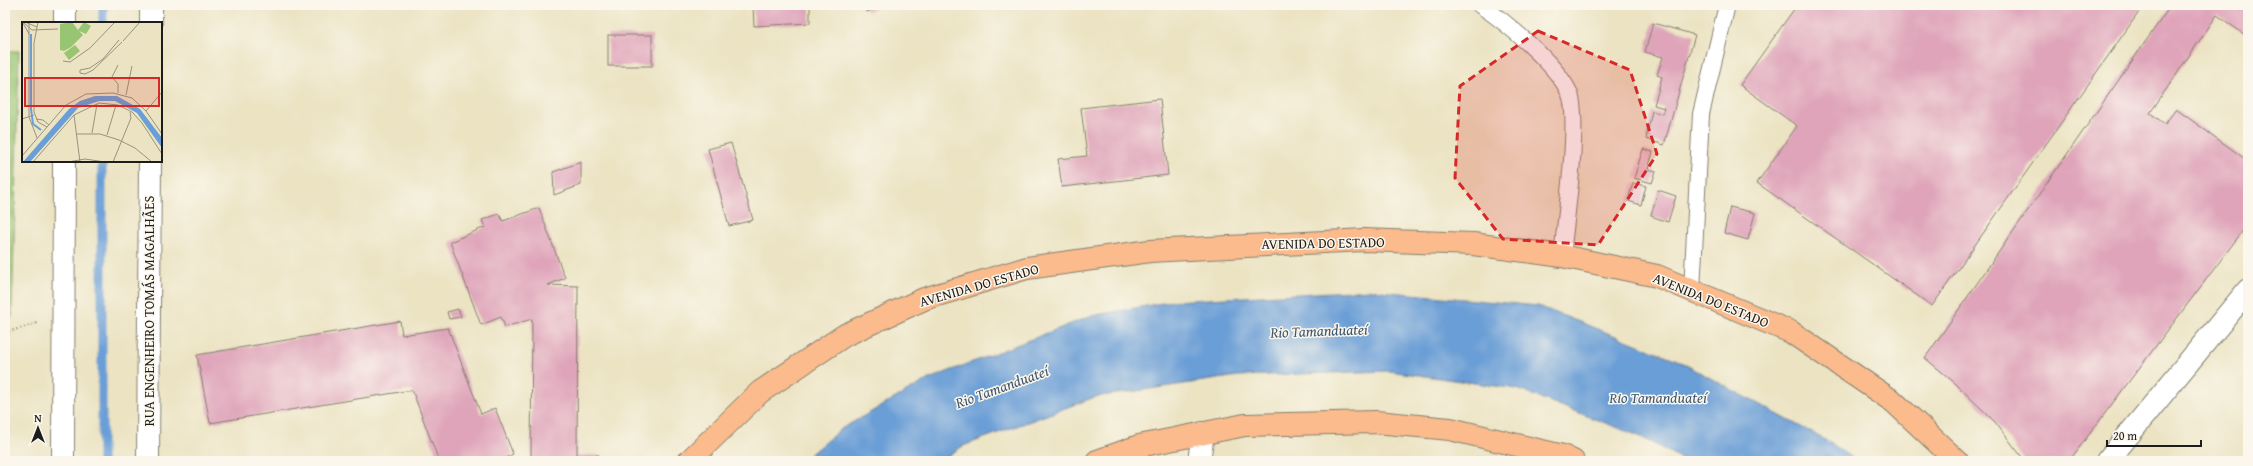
<svg xmlns="http://www.w3.org/2000/svg" width="2253" height="466" font-family="'Gentium Book Plus',serif">
<style>
.green{fill:#98c572;stroke:#5a7047}
.water{fill:#6a9ed6;stroke:#435d79}
.lines{fill:none;stroke-linecap:round;stroke-linejoin:round}
.stream{stroke:#6a9ed6;stroke-width:9}
.building{fill:#dfa4ba}
.service-casing{stroke:#84806f;stroke-width:18}
.minor-casing{stroke:#84806f;stroke-width:24}
.tertiary-casing{stroke:#84806f;stroke-width:24}
.trunk-casing{stroke:#84806f;stroke-width:24}
.path{stroke:#84806f;stroke-width:2.5;stroke-dasharray:1 3;stroke-linecap:butt}
.service{stroke:#fff;stroke-width:16}
.minor{stroke:#fff;stroke-width:22}
.tertiary{stroke:#fff;stroke-width:22}
.trunk{stroke:#fbbb8c;stroke-width:22}
.marked{fill:#d62828;fill-opacity:0.2;stroke:#d62828;stroke-width:3;stroke-dasharray:8 5;stroke-linejoin:round}
.labels{text-anchor:middle;stroke-width:3;stroke-linejoin:round;paint-order:stroke}
.street-label{font-size:14px;fill:#1c1c1c;stroke:#fbf7ec}
.water-label{font-size:15px;font-style:italic;fill:#3f5670;stroke:#fbf7ec}
.inset-river{fill:none;stroke:#6a9ed6;stroke-width:2}
.inset-road{fill:none;stroke:#989380;stroke-width:1}
.view{fill:#d62828;fill-opacity:0.15;stroke:#d62828;stroke-width:2}
.inset-edge{fill:none;stroke:#1c1c1c;stroke-width:2}
</style>
<rect width="100%" height="100%" fill="#fbf7ec"/>
<filter id="ink" filterUnits="userSpaceOnUse"><feTurbulence type="fractalNoise" baseFrequency=".025" numOctaves="2"/><feDisplacementMap in="SourceGraphic" scale="8" xChannelSelector="R" yChannelSelector="G"/><feConvolveMatrix kernelMatrix="1 2 1 2 8 2 1 2 1" color-interpolation-filters="sRGB"/></filter>
<filter id="wash" filterUnits="userSpaceOnUse"><feTurbulence type="fractalNoise" baseFrequency=".012" numOctaves="4" result="noise"/><feDisplacementMap in="SourceGraphic" scale="16" xChannelSelector="R" yChannelSelector="G"/><feGaussianBlur stdDeviation="0.9" result="paint"/><feColorMatrix in="noise" values="0 0 0 0 0 0 0 0 0 0 0 0 0 0 0 0 0 1.4 0 .05"/><feComposite in="paint" operator="in"/></filter>
<g filter="url(#wash)">
<rect width="100%" height="100%" fill="#ebe3c2"/>
<polygon class="green" points="5,51 19,51 12,317 5,320"/>
<polygon class="water" points="1369,290 1538,306 1675,359 1827,441 1856,461 1686,461 1639,436 1517,389 1389,371 1238,376 1095,397 963,446 940,461 802,461 841,429 929,379 1091,316 1173,301"/>
<g class="lines">
<g class="stream">
<polyline points="103,23 103,5"/>
<polyline points="102,461 102,161"/>
</g>
</g>
<g id="blocks">
<g class="building">
<polygon points="753,5 810,5 810,23 754,26"/>
<polygon points="864,5 884,5 867,12"/>
<polygon points="1797,5 2144,5 1932,306 1757,183 1797,126 1740,85"/>
<polygon points="2171,5 2248,5 2248,37 2217,15 2150,113 2165,124 2176,109 2248,161 2248,224 2069,461 2025,461 1995,422 1955,383 1925,358"/>
<polygon points="1653,23 1695,35 1664,145 1646,139 1652,111 1662,114 1664,108 1654,105 1662,77 1657,75 1663,57 1645,52"/>
<rect x="608" y="35" width="44" height="31"/>
<polygon points="1160,99 1168,175 1062,187 1058,159 1087,156 1081,108"/>
<polygon points="731,143 753,220 729,226 708,149"/>
<polygon points="1643,149 1653,152 1648,169 1656,171 1652,183 1634,178"/>
<polygon points="581,162 581,185 554,195 553,172"/>
<polygon points="1633,183 1646,186 1641,205 1628,201"/>
<polygon points="1658,190 1676,196 1668,222 1651,216"/>
<polygon points="1730,207 1755,213 1748,240 1724,233"/>
<polygon points="539,208 565,278 548,285 578,286 577,455 599,455 599,461 531,461 532,319 505,327 501,317 481,325 450,242 485,227 482,220 499,214 503,221"/>
<polygon points="458,309 461,317 449,319 447,312"/>
<polygon points="400,321 402,335 448,328 481,414 495,408 513,454 499,461 439,461 412,390 210,423 197,355"/>
</g>
</g>
</g>
<g filter="url(#ink)">
<use href="#blocks" fill-opacity="0" stroke="#84806f" stroke-width="1"/>
<g class="lines">
<g class="service-casing">
<g id="service">
<path d="M1480 5C1506 22 1556 64 1569 92 1581 116 1565 224 1562 256"/>
<polyline points="1692,291 1701,114 1727,5"/>
</g>
</g>
<g class="minor-casing">
<g id="minor">
<polyline points="1199,461 1203,433"/>
<polyline points="2107,461 2248,290"/>
</g>
</g>
<g class="tertiary-casing">
<g id="tertiary">
<polyline points="65,23 65,5"/>
<polyline points="151,23 151,5"/>
<polyline points="63,461 64,161"/>
<polyline points="148,461 150,161"/>
</g>
</g>
<g class="trunk-casing">
<g id="trunk">
<polyline points="689,461 760,392 845,335 924,299 1027,268 1150,251 1364,240 1473,244 1562,256 1657,276 1791,332 1894,402 1957,461"/>
<polyline points="1097,461 1139,446 1245,425 1376,422 1450,429 1563,456 1573,461"/>
</g>
</g>
<polyline class="path" points="5,333 37,323"/>
<use href="#service" class="service"/>
<use href="#minor" class="minor"/>
<use href="#tertiary" class="tertiary"/>
<use href="#trunk" class="trunk"/>
</g>
</g>
<path class="marked" d="M1538 31 1630 70 1657 154 1598 245 1503 239 1455 178 1460 86Z"/>
<g class="labels">
<g class="street-label">
<text transform="translate(1323 243) rotate(-1)" y="5">AVENIDA DO ESTADO</text>
<text transform="translate(979 285) rotate(-16)" y="5">AVENIDA DO ESTADO</text>
<text transform="translate(1711 300) rotate(22)" y="5">AVENIDA DO ESTADO</text>
<text transform="translate(149 311) rotate(-90)" y="5">RUA ENGENHEIRO TOMÁS MAGALHÃES</text>
</g>
<g class="water-label">
<text transform="translate(1319 331) rotate(-2)" y="5">Rio Tamanduateí</text>
<text transform="translate(1002 387) rotate(-20)" y="5">Rio Tamanduateí</text>
<text x="1658" y="403">Rio Tamanduateí</text>
</g>
</g>
<g transform="translate(22 22)">
<rect width="140" height="140" fill="#ebe3c2"/>
<path d="M50 0 56 8 62 0 69 4 64 12 57 9 61 13 49 25 42 29 38 28V2ZM53 23 58 29 47 38 42 31Z" fill="#98c572"/>
<path d="M73 74H95L118 87 140 116V126L115 91 93 79H77L56 86 8 140H1L47 87 58 79Z" fill="#6a9ed6"/>
<path class="inset-river" d="M9 12V87L11 102 19 108"/>
<path class="inset-road" d="M1 0 10 8 36 7M3 0 15 5M7 0V95L15 116M16 0 12 21V90L16 100 25 105M1 1 7 12M97 18 81 37 68 46 58 48V51L63 52 71 48 100 20M101 19 118 0M41 39 48 40 68 26 93 0M96 43 90 55 96 62V71M104 73 110 44M124 89 140 70M52 93 58 140M0 97 12 93M14 97 21 98 27 103M70 111 75 82M55 112H78L97 118 113 126 130 140M85 113 94 83M0 134 44 83 64 72 91 71 110 76 124 89 140 112M11 140 52 93 77 81 96 83 110 90 120 101 140 132M46 140 63 137 83 140M91 140 109 96 108 90"/>
<path class="view" d="M3 56H137V84H3Z"/>
<rect width="140" height="140" class="inset-edge"/>
</g>
<rect width="2253" height="466" fill="none" stroke="#fbf7ec" stroke-width="20"/>
<g transform="translate(38 428)" stroke="#fbf7ec" stroke-width="3" paint-order="stroke">
<path d="M0-3L7 15L0 10L-7 15Z" fill="#1c1c1c"/>
<text y="-6" font-size="11" font-weight="bold" text-anchor="middle" fill="#1c1c1c">N</text>
</g>
<path d="M2107 440v6h94v-6" fill="none" stroke="#1c1c1c" stroke-width="2"/>
<text x="2113" y="440" font-size="12" fill="#1c1c1c" stroke="#fbf7ec" stroke-width="3" paint-order="stroke">20 m</text>
</svg>
